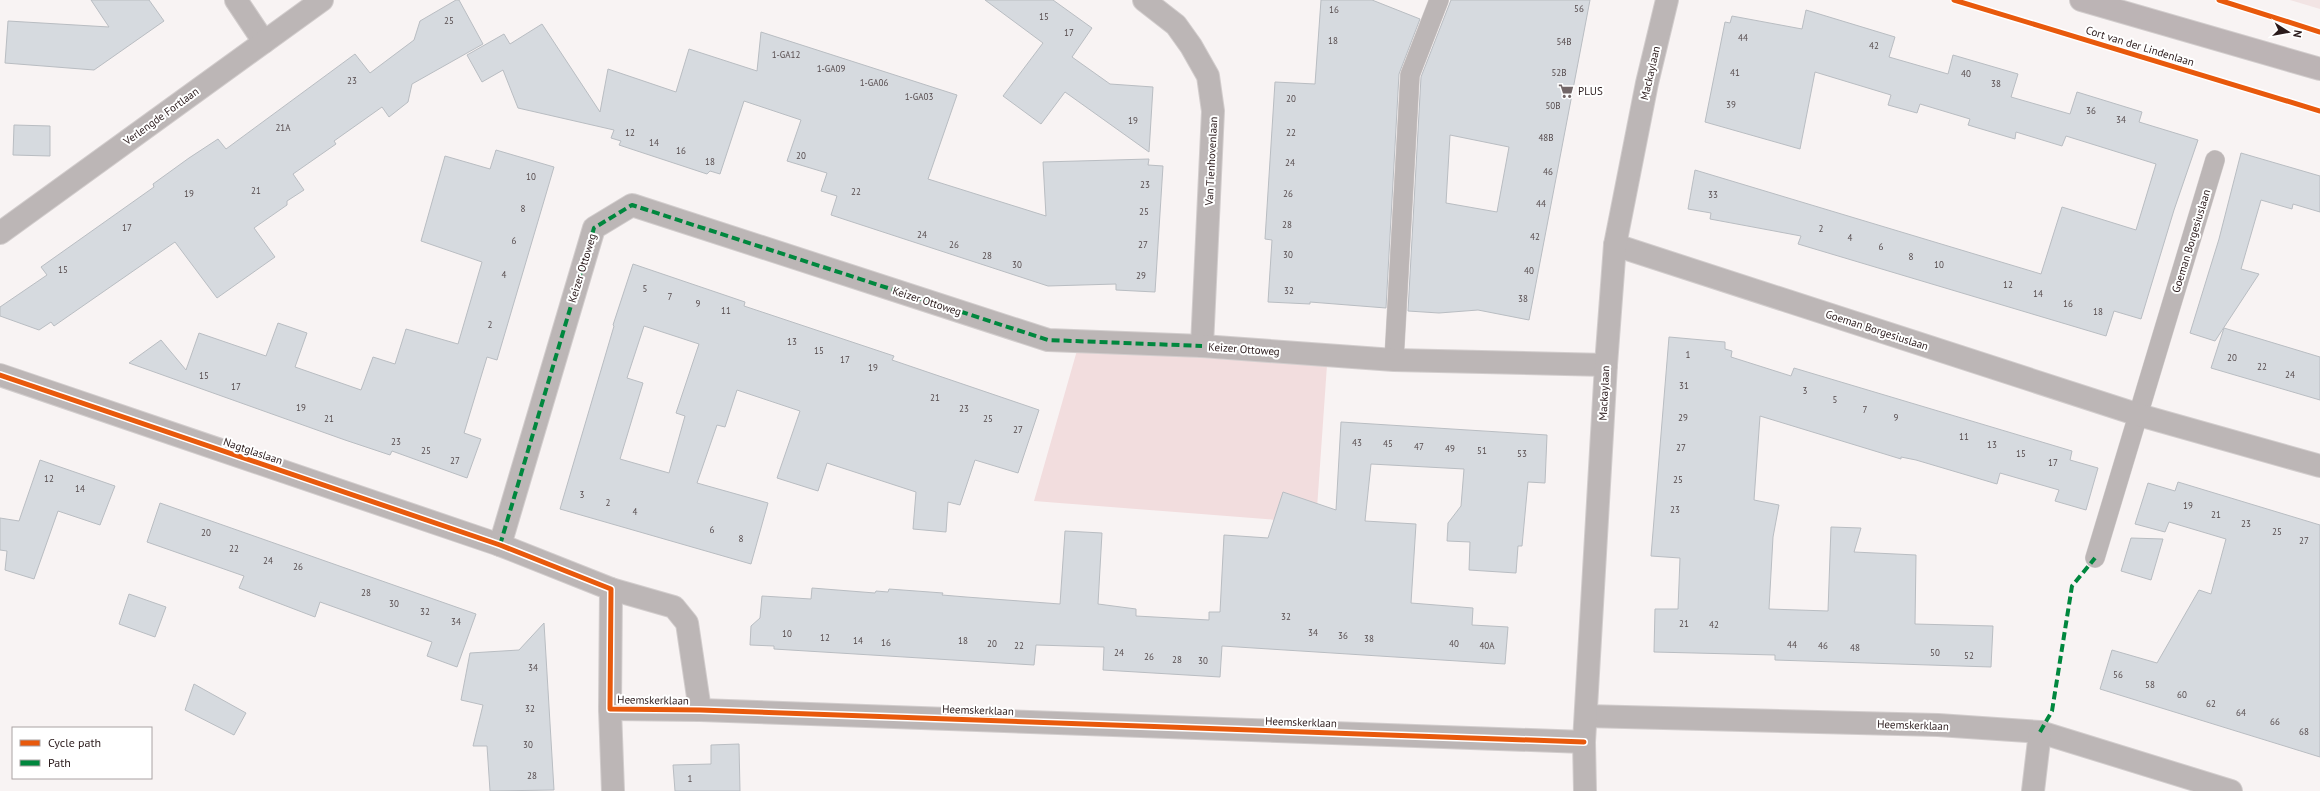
<svg xmlns="http://www.w3.org/2000/svg" width="2320" height="791" font-family="'PT Sans',sans-serif">
<style>
.built{fill:#f2e4e4}
.green{fill:#f2ddde}
.building{fill:#d6dadf;stroke:#b9bdc2;fill-rule:evenodd}
.lines{fill:none;stroke-linecap:round;stroke-linejoin:round}
.service-casing{stroke:#d2cdcd;stroke-width:20}
.minor-casing{stroke:#d2cdcd;stroke-width:24}
.secondary-casing{stroke:#d2cdcd;stroke-width:24}
.service{stroke:#bcb6b6;stroke-width:19}
.minor{stroke:#bcb6b6;stroke-width:22}
.secondary{stroke:#bcb4b5;stroke-width:22}
.quiet{stroke:#00873e;stroke-width:4;stroke-dasharray:8 4;stroke-linecap:butt}
.cycleway-casing{stroke:#fff;stroke-width:8}
.cycleway{stroke:#e8590c;stroke-width:5}
.labels{text-anchor:middle;stroke-width:4;stroke-linejoin:round;paint-order:stroke}
.number-label{font-size:9px;fill:#554a4c}
.street-label{font-size:11px;fill:#2a1a1b;stroke:#fff}
.poi-label{font-size:11px;fill:#2a1a1b;stroke:#fff;text-anchor:start}
</style>
<rect width="100%" height="100%" fill="#f8f3f3"/>
<polygon class="built" points="2290,0 2320,0 2320,9"/>
<polygon class="green" points="1078,347 1202,358 1327,365 1316,523 1034,501"/>
<g class="building">
<polygon points="91,0 149,0 164,21 94,70 5,63 8,21 109,27"/>
<polygon points="456,0 459,0 483,44 412,84 408,102 389,117 382,107 334,141 336,144 293,174 304,190 287,201 287,205 254,228 275,257 217,298 175,242 54,326 51,322 39,330 0,316 0,307 47,275 41,267 154,187 153,184 189,158 218,139 226,149 355,54 370,73 414,40 420,21"/>
<polygon points="985,0 1053,0 1092,28 1072,57 1110,84 1153,87 1149,152 1065,92 1041,124 1003,96 1043,43"/>
<polygon points="1321,0 1372,0 1420,19 1399,74 1386,308 1310,302 1310,304 1268,302 1272,240 1265,239 1275,82 1315,84"/>
<path d="M1451 0H1590L1529 320 1478 310 1439 313 1408 311 1421 77ZM1450 135 1509 147 1497 212 1446 203Z"/>
<polygon points="1806,10 1895,37 1889,57 1948,74 1953,55 2018,74 2011,97 2070,114 2077,92 2142,112 2139,122 2198,140 2174,210 2141,319 2114,311 2106,336 1798,244 1801,236 1710,219 1711,213 1688,209 1695,170 2041,274 2062,207 2136,230 2156,164 2066,136 2062,146 2016,132 2015,139 1968,125 1970,119 1920,104 1917,113 1888,105 1891,95 1815,72 1800,149 1705,122 1725,22 1730,23 1732,16 1802,29"/>
<polygon points="542,24 600,112 608,69 676,92 689,49 757,71 761,32 957,95 928,179 1046,216 1043,162 1149,159 1148,165 1163,166 1155,292 1116,290 1116,284 1048,286 831,215 837,196 821,191 827,173 787,161 801,120 744,101 720,174 710,171 707,174 619,145 621,141 611,138 614,130 518,108 503,70 482,82 467,55 504,34 510,44"/>
<polygon points="14,125 50,126 50,156 13,155"/>
<polygon points="496,150 554,167 497,360 487,357 464,433 481,439 467,478 392,451 390,455 345,440 129,363 161,340 186,370 199,333 266,356 278,323 307,333 295,367 361,390 373,357 395,364 406,329 458,344 482,262 421,241 445,156 490,169"/>
<polygon points="2241,153 2320,176 2320,212 2293,204 2292,209 2261,200 2241,269 2259,274 2215,341 2190,333 2219,239"/>
<path d="M633 264 745 302 744 306 894 356 892 360 1039 410 1018 473 975 460 960 505 948 502 946 532 913 529 916 492 827 463 818 491 777 478 800 411 737 390 725 427 717 425 697 483 768 503 751 564 560 509 614 326 613 325ZM644 326 699 344 676 413 685 416 669 473 620 459 643 383 627 378Z"/>
<polygon points="2224,328 2320,357 2320,400 2211,368"/>
<polygon points="1669,337 1725,342 1725,349 1732,351 1731,357 1791,376 1794,368 2072,451 2070,460 2098,468 2086,510 2055,501 2059,490 2000,473 1997,484 1916,460 1901,457 1901,459 1760,416 1754,500 1779,505 1773,537 1769,609 1828,611 1831,527 1861,528 1854,552 1916,555 1915,624 1993,626 1991,667 1775,660 1775,655 1654,652 1655,609 1678,609 1680,558 1651,556"/>
<polygon points="1341,422 1547,435 1545,483 1528,482 1522,546 1518,546 1516,573 1469,570 1470,542 1447,541 1448,523 1461,506 1464,469 1371,464 1365,521 1416,524 1411,603 1473,608 1472,625 1508,627 1505,664 1222,646 1220,677 1103,670 1104,647 1036,645 1034,665 774,649 774,646 750,645 751,626 760,618 762,596 811,599 812,588 875,593 876,591 888,592 889,589 943,593 942,595 966,597 1060,604 1065,531 1102,533 1098,604 1136,609 1136,616 1209,620 1209,612 1220,612 1224,535 1268,538 1283,492 1336,510"/>
<polygon points="40,460 115,486 100,525 58,511 34,579 5,570 7,551 0,550 0,518 19,521"/>
<polygon points="2178,482 2320,525 2320,757 2100,689 2112,650 2157,663 2199,590 2211,594 2226,539 2169,522 2165,532 2135,524 2148,483 2175,491"/>
<polygon points="160,503 476,614 457,667 427,656 432,642 320,602 315,617 239,588 244,576 147,542"/>
<polygon points="2131,538 2163,539 2151,580 2121,571"/>
<polygon points="129,594 166,607 155,637 119,624"/>
<polygon points="544,623 554,790 490,791 487,746 473,746 483,705 461,700 470,653 519,650"/>
<polygon points="194,684 246,713 234,735 185,710"/>
<polygon points="739,744 740,791 675,791 673,765 711,764 711,745"/>
</g>
<g class="lines">
<g class="service-casing">
<g id="service">
<polyline points="1394,360 1410,75 1439,0"/>
<polyline points="2095,558 2215,160"/>
</g>
</g>
<g class="minor-casing">
<g id="minor">
<polyline points="236,0 264,42"/>
<polyline points="1144,0 1176,25 1191,46 1208,76 1213,111 1202,346"/>
<polyline points="0,233 322,0"/>
<polyline points="1615,245 2139,415 2320,466"/>
<polyline points="0,375 500,545 611,589 610,709 700,710 1584,742"/>
<polyline points="500,545 594,228 632,205 1048,340 1202,346 1394,360 1606,365"/>
<polyline points="611,589 674,607 687,623 700,710"/>
<polyline points="610,709 613,791"/>
<polyline points="1586,716 1938,725 2040,732 2231,791"/>
<polyline points="1585,791 1584,742 1606,365 1615,245 1647,83 1667,0"/>
<polyline points="2033,791 2040,732"/>
</g>
</g>
<g class="secondary-casing">
<polyline id="secondary" points="2081,0 2320,69"/>
</g>
<use href="#service" class="service"/>
<use href="#minor" class="minor"/>
<use href="#secondary" class="secondary"/>
<g class="quiet">
<polyline points="500,545 594,228 632,205 1048,340 1202,346"/>
<polyline points="2040,732 2052,711 2072,586 2095,558"/>
</g>
<g class="cycleway-casing">
<g id="cycleway">
<polyline points="1954,0 2320,111"/>
<polyline points="2219,0 2320,32"/>
<polyline points="0,375 500,545 611,589 610,709 700,710 1584,742"/>
</g>
</g>
<use href="#cycleway" class="cycleway"/>
</g>
<defs>
<g id="supermarket-bare" transform="scale(1.2)"><path d="M-6-5.5h2.5l.6 2H6L4.5 2H-2.5L-4.4-4H-6ZM-1.5 3.2a1.3 1.3 0 1 0 .1 0ZM3 3.2a1.3 1.3 0 1 0 .1 0Z" fill="#726667" stroke="#fff" stroke-width="2.5" paint-order="stroke"/></g>
</defs>
<g fill-rule="evenodd">
<use href="#supermarket-bare" x="1566" y="91"/>
</g>
<g class="labels">
<g class="number-label">
<text x="1579" y="12">56</text>
<text x="1334" y="13">16</text>
<text x="1044" y="20">15</text>
<text x="449" y="24">25</text>
<text x="1069" y="36">17</text>
<text x="1743" y="41">44</text>
<text x="1333" y="44">18</text>
<text x="1564" y="45">54B</text>
<text x="1874" y="49">42</text>
<text x="786" y="58">1-GA12</text>
<text x="831" y="72">1-GA09</text>
<text x="1559" y="76">52B</text>
<text x="1735" y="76">41</text>
<text x="1966" y="77">40</text>
<text x="352" y="84">23</text>
<text x="874" y="86">1-GA06</text>
<text x="1996" y="87">38</text>
<text x="919" y="100">1-GA03</text>
<text x="1291" y="102">20</text>
<text x="1731" y="108">39</text>
<text x="1553" y="109">50B</text>
<text x="2091" y="114">36</text>
<text x="2121" y="123">34</text>
<text x="1133" y="124">19</text>
<text x="283" y="131">21A</text>
<text x="630" y="136">12</text>
<text x="1291" y="136">22</text>
<text x="1546" y="141">48B</text>
<text x="654" y="146">14</text>
<text x="681" y="154">16</text>
<text x="801" y="159">20</text>
<text x="710" y="165">18</text>
<text x="1290" y="166">24</text>
<text x="1548" y="175">46</text>
<text x="531" y="180">10</text>
<text x="1145" y="188">23</text>
<text x="256" y="194">21</text>
<text x="856" y="195">22</text>
<text x="189" y="197">19</text>
<text x="1288" y="197">26</text>
<text x="1713" y="198">33</text>
<text x="1541" y="207">44</text>
<text x="523" y="212">8</text>
<text x="1144" y="215">25</text>
<text x="1287" y="228">28</text>
<text x="127" y="231">17</text>
<text x="1821" y="232">2</text>
<text x="922" y="238">24</text>
<text x="1535" y="240">42</text>
<text x="1850" y="241">4</text>
<text x="514" y="244">6</text>
<text x="954" y="248">26</text>
<text x="1143" y="248">27</text>
<text x="1881" y="250">6</text>
<text x="1288" y="258">30</text>
<text x="987" y="259">28</text>
<text x="1911" y="260">8</text>
<text x="1017" y="268">30</text>
<text x="1939" y="268">10</text>
<text x="63" y="273">15</text>
<text x="1529" y="274">40</text>
<text x="504" y="278">4</text>
<text x="1141" y="279">29</text>
<text x="2008" y="288">12</text>
<text x="645" y="292">5</text>
<text x="1289" y="294">32</text>
<text x="2038" y="297">14</text>
<text x="670" y="300">7</text>
<text x="1523" y="302">38</text>
<text x="698" y="307">9</text>
<text x="2068" y="307">16</text>
<text x="726" y="314">11</text>
<text x="2098" y="315">18</text>
<text x="490" y="328">2</text>
<text x="792" y="345">13</text>
<text x="819" y="354">15</text>
<text x="1688" y="358">1</text>
<text x="2232" y="361">20</text>
<text x="845" y="363">17</text>
<text x="2262" y="370">22</text>
<text x="873" y="371">19</text>
<text x="2290" y="378">24</text>
<text x="204" y="379">15</text>
<text x="1684" y="389">31</text>
<text x="236" y="390">17</text>
<text x="1805" y="394">3</text>
<text x="935" y="401">21</text>
<text x="1835" y="403">5</text>
<text x="301" y="411">19</text>
<text x="964" y="412">23</text>
<text x="1865" y="413">7</text>
<text x="1683" y="421">29</text>
<text x="1896" y="421">9</text>
<text x="329" y="422">21</text>
<text x="988" y="422">25</text>
<text x="1018" y="433">27</text>
<text x="1964" y="440">11</text>
<text x="396" y="445">23</text>
<text x="1357" y="446">43</text>
<text x="1388" y="447">45</text>
<text x="1992" y="448">13</text>
<text x="1419" y="450">47</text>
<text x="1681" y="451">27</text>
<text x="1450" y="452">49</text>
<text x="426" y="454">25</text>
<text x="1482" y="454">51</text>
<text x="1522" y="457">53</text>
<text x="2021" y="457">15</text>
<text x="455" y="464">27</text>
<text x="2053" y="466">17</text>
<text x="49" y="482">12</text>
<text x="1678" y="483">25</text>
<text x="80" y="492">14</text>
<text x="582" y="498">3</text>
<text x="608" y="506">2</text>
<text x="2188" y="509">19</text>
<text x="1675" y="513">23</text>
<text x="635" y="515">4</text>
<text x="2216" y="518">21</text>
<text x="2246" y="527">23</text>
<text x="712" y="533">6</text>
<text x="2277" y="535">25</text>
<text x="206" y="536">20</text>
<text x="741" y="542">8</text>
<text x="2304" y="544">27</text>
<text x="234" y="552">22</text>
<text x="268" y="564">24</text>
<text x="298" y="570">26</text>
<text x="366" y="596">28</text>
<text x="394" y="607">30</text>
<text x="425" y="615">32</text>
<text x="1286" y="620">32</text>
<text x="456" y="625">34</text>
<text x="1684" y="627">21</text>
<text x="1714" y="628">42</text>
<text x="1313" y="636">34</text>
<text x="787" y="637">10</text>
<text x="1343" y="639">36</text>
<text x="825" y="641">12</text>
<text x="1369" y="642">38</text>
<text x="858" y="644">14</text>
<text x="963" y="644">18</text>
<text x="886" y="646">16</text>
<text x="992" y="647">20</text>
<text x="1454" y="647">40</text>
<text x="1792" y="648">44</text>
<text x="1019" y="649">22</text>
<text x="1487" y="649">40A</text>
<text x="1823" y="649">46</text>
<text x="1855" y="651">48</text>
<text x="1119" y="656">24</text>
<text x="1935" y="656">50</text>
<text x="1969" y="659">52</text>
<text x="1149" y="660">26</text>
<text x="1177" y="663">28</text>
<text x="1203" y="664">30</text>
<text x="533" y="671">34</text>
<text x="2118" y="678">56</text>
<text x="2150" y="688">58</text>
<text x="2182" y="698">60</text>
<text x="2211" y="707">62</text>
<text x="530" y="712">32</text>
<text x="2241" y="716">64</text>
<text x="2275" y="725">66</text>
<text x="2304" y="735">68</text>
<text x="528" y="748">30</text>
<text x="532" y="779">28</text>
<text x="690" y="782">1</text>
</g>
<g class="street-label">
<text transform="translate(2140 46) rotate(17)" y="4">Cort van der Lindenlaan</text>
<text transform="translate(1650 73) rotate(-77)" y="4">Mackaylaan</text>
<text transform="translate(161 116) rotate(-36)" y="4">Verlengde Fortlaan</text>
<text transform="translate(1211 161) rotate(-87)" y="4">Van Tienhovenlaan</text>
<text transform="translate(2191 241) rotate(-73)" y="4">Goeman Borgesiuslaan</text>
<text transform="translate(582 268) rotate(-73)" y="4">Keizer Ottoweg</text>
<text transform="translate(927 301) rotate(18)" y="4">Keizer Ottoweg</text>
<text transform="translate(1877 330) rotate(18)" y="4">Goeman Borgesiuslaan</text>
<text transform="translate(1244 349) rotate(4)" y="4">Keizer Ottoweg</text>
<text transform="translate(1604 393) rotate(-87)" y="4">Mackaylaan</text>
<text transform="translate(253 451) rotate(19)" y="4">Nagtglaslaan</text>
<text transform="translate(653 700) rotate(1)" y="4">Heemskerklaan</text>
<text transform="translate(978 710) rotate(2)" y="4">Heemskerklaan</text>
<text transform="translate(1301 722) rotate(2)" y="4">Heemskerklaan</text>
<text transform="translate(1913 725) rotate(2)" y="4">Heemskerklaan</text>
</g>
<g class="poi-label">
<text x="1578" y="95">PLUS</text>
</g>
</g>
<rect x="12" y="727" width="140" height="52" fill="#ffffff" stroke="#aaa3a4"/>
<rect x="20" y="740" width="20" height="6" fill="#e8590c" stroke="#aaa3a4"/>
<text x="48" y="747" font-size="12" fill="#2a1a1b">Cycle path</text>
<rect x="20" y="760" width="20" height="6" fill="#00873e" stroke="#aaa3a4"/>
<text x="48" y="767" font-size="12" fill="#2a1a1b">Path</text>
<g transform="translate(2288 32) rotate(101)" stroke="#ffffff" stroke-width="3" paint-order="stroke">
<path d="M0-3L7 15L0 10L-7 15Z" fill="#2a1a1b"/>
<text y="-6" font-size="11" font-weight="bold" text-anchor="middle" fill="#2a1a1b">N</text>
</g>
</svg>
